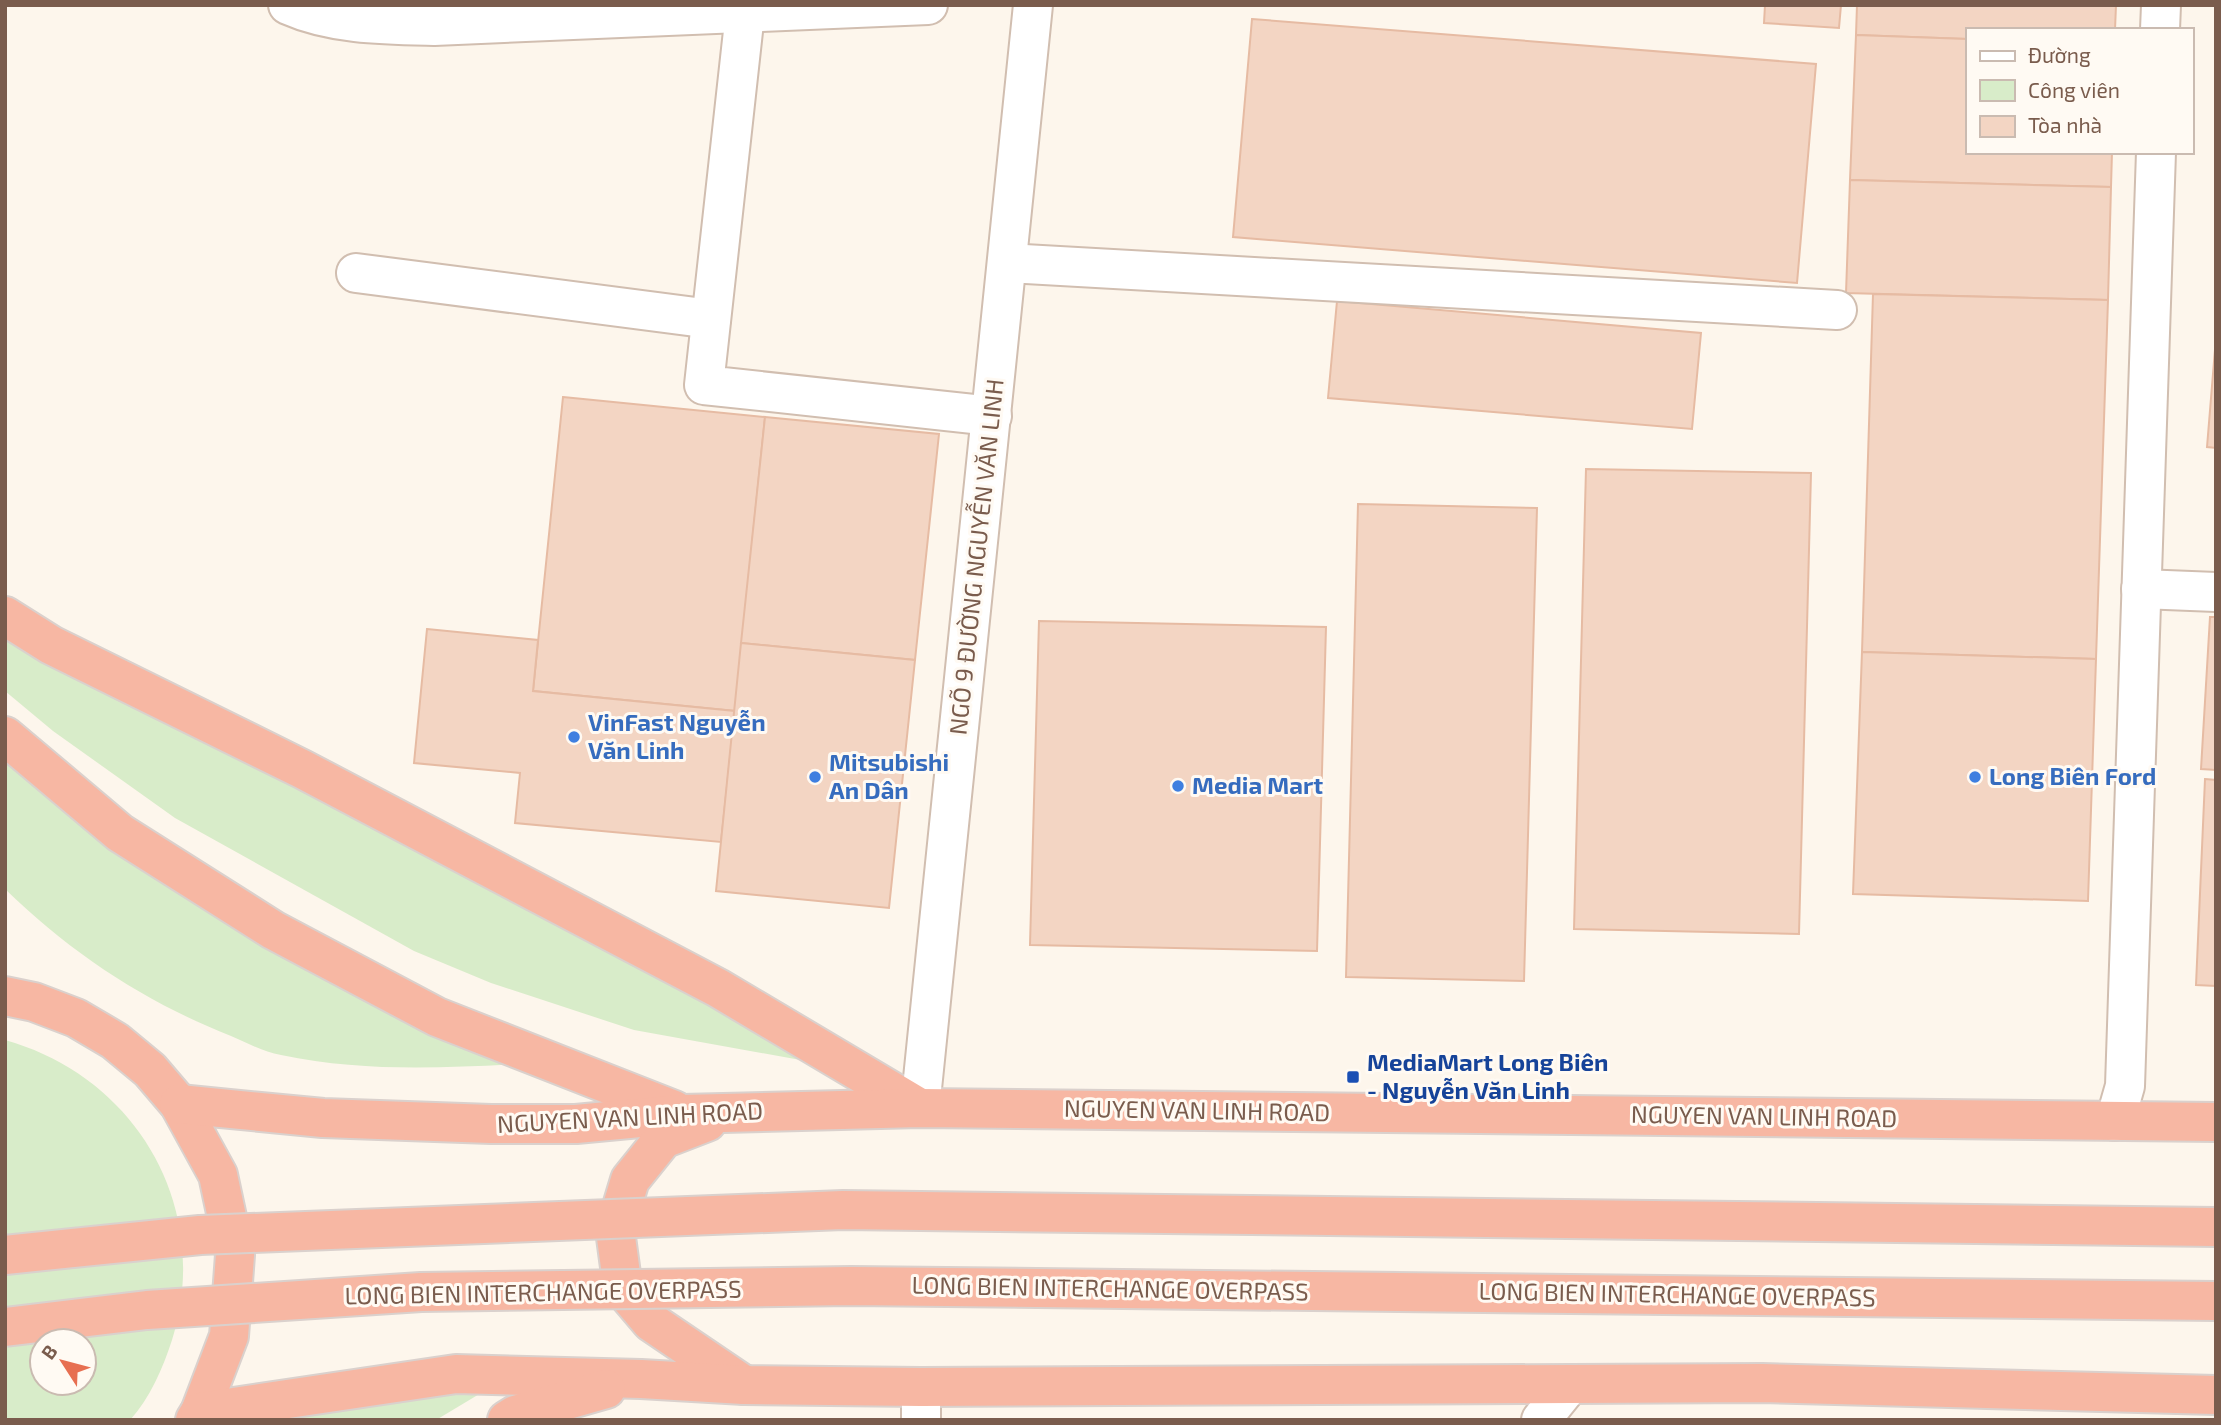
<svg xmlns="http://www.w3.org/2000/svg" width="2221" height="1425" font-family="'Exo 2',sans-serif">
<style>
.green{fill:#d8ecc9;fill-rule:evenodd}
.building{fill:#f3d5c3;stroke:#e6bba3;stroke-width:2}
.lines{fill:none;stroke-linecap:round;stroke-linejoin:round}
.minor-casing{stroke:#d1beb0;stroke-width:42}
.highway-casing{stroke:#dad1cd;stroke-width:42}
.minor{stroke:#fff;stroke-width:38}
.highway{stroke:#f7b7a3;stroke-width:38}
.highway-bridge-casing{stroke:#dad1cd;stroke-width:42;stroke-linecap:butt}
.highway-bridge{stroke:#f7b7a3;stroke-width:38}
.shop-dot{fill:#3f7fe0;stroke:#fffaf3;stroke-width:2.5}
.transit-dot{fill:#1a4fb4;stroke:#fffaf3;stroke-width:2.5}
.labels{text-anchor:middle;stroke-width:6;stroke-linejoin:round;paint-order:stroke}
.street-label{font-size:24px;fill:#7a5c4d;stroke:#fffaf3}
.shop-label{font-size:24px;font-weight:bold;fill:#366cbe;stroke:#fffaf3;text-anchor:start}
.transit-label{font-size:24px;font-weight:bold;fill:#164399;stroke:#fffaf3;text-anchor:start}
</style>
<rect width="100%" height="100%" fill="#fdf6ec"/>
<g class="green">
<polygon points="5,623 817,1063 634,1030 491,983 414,951 175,818 53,731 5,691"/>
<path d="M5 747 520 1064C439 1068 362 1072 281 1055 264 1052 247 1043 231 1036 145 1002 72 954 5 889Z"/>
<path d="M5 1040C137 1077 213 1208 172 1340 163 1368 150 1398 130 1420H5ZM42 1341H84V1383H42Z"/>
<polygon points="491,1387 436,1420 282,1420 313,1408"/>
</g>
<g class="building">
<polygon points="1765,5 1841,5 1839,28 1764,23"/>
<polygon points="1857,5 2116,5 2115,30 1967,30 1967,39 1856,35"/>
<polygon points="1252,19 1816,64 1797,283 1233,237"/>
<polygon points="1856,35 1967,39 1967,152 2112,152 2111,187 1850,180"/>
<polygon points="1850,180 2111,187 2108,300 1846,293"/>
<polygon points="1873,294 2108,300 2096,659 1862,652"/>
<polygon points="1337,301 1701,333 1692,429 1328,398"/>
<polygon points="2216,337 2216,448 2207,447"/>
<polygon points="563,397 765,417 735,711 533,691"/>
<polygon points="765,417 939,434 915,660 741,643"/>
<polygon points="1586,469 1811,473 1799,934 1574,929"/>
<polygon points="1358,504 1537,508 1524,981 1346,977"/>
<polygon points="2210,617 2216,617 2216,770 2201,769"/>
<polygon points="1039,621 1326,627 1317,951 1030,945"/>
<polygon points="427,629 538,640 533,691 735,711 721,842 515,823 520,773 414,763"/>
<polygon points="741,643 915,660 889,908 716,891"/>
<polygon points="1862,652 2096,659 2088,901 1853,894"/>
<polygon points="2205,779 2216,780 2216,986 2196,985"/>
</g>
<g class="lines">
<g class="minor-casing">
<g id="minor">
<path d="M288 5C333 25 385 25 434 26L928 5"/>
<polyline points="745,13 704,385 992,416"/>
<polyline points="2160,30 2161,5"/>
<polyline points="1008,263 1837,310"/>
<polyline points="356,273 711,319"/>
<polyline points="2141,589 2216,592"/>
<polyline points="920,1108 1033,5"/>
<polyline points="2115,1121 2125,1086 2156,152"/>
<polyline points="921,1387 921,1420"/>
<polyline points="1541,1420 1570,1384"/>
</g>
</g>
<g class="highway-casing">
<g id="highway">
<polyline points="5,616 51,645 302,769 718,988 920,1108"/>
<polyline points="5,736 120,833 273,930 437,1017 674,1110"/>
<polyline points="5,996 34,1002 76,1018 115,1041 150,1070 179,1104 218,1175 235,1255 229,1336 200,1412 195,1420"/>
<polyline points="179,1104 323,1118 491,1124 576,1124 682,1114 920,1108 2216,1122"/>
<polyline points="707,1122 663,1139 630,1180 615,1230 623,1289 651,1322 744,1385"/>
<polyline points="200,1412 456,1374 641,1379 744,1385 921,1387 1762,1383 2216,1395"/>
<polyline points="507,1420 515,1415 606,1389"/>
</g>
</g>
<use href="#minor" class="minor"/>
<use href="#highway" class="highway"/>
<g class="highway-bridge-casing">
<g id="highway-bridge">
<polyline points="5,1255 200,1235 843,1210 2216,1227"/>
<polyline points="5,1327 147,1310 421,1292 851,1286 2216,1301"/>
</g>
</g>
<use href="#highway-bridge" class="highway-bridge"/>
</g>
<g class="shop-dot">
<circle cx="574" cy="737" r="7"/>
<circle cx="815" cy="777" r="7"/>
<circle cx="1975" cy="777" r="7"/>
<circle cx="1178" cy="786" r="7"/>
</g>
<rect class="transit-dot" x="1346" y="1070" width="14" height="14" rx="3.5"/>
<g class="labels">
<g class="street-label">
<text transform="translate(977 557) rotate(-84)" y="8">NGÕ 9 ĐƯỜNG NGUYỄN VĂN LINH</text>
<text transform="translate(1197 1111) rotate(1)" y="8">NGUYEN VAN LINH ROAD</text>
<text transform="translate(1764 1117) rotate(1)" y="8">NGUYEN VAN LINH ROAD</text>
<text transform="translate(630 1118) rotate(-3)" y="8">NGUYEN VAN LINH ROAD</text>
<text transform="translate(1110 1289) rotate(1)" y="8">LONG BIEN INTERCHANGE OVERPASS</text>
<text transform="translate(543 1293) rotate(-1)" y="8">LONG BIEN INTERCHANGE OVERPASS</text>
<text transform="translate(1677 1295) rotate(1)" y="8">LONG BIEN INTERCHANGE OVERPASS</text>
</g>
<g class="shop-label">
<text x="588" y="731">VinFast Nguyễn<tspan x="588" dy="28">Văn Linh</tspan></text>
<text x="829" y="771">Mitsubishi<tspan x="829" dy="28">An Dân</tspan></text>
<text x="1989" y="785">Long Biên Ford</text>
<text x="1192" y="794">Media Mart</text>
</g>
<g class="transit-label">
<text x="1367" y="1071">MediaMart Long Biên<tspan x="1367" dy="28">- Nguyễn Văn Linh</tspan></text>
</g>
</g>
<rect width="2221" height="1425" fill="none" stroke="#7a5c4d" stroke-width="14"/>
<rect x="1966" y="28" width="228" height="126" fill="#fffaf3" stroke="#cabbb1" stroke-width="2"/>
<rect x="1980" y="51" width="35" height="10" fill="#ffffff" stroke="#cabbb1" stroke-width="2"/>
<text x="2028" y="63" font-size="21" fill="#7a5c4d">Đường</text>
<rect x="1980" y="80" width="35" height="21" fill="#d8ecc9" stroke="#cabbb1" stroke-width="2"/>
<text x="2028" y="98" font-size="21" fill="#7a5c4d">Công viên</text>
<rect x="1980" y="116" width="35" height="21" fill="#f3d5c3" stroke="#cabbb1" stroke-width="2"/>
<text x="2028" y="133" font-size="21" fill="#7a5c4d">Tòa nhà</text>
<g transform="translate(63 1362) rotate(306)"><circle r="33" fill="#fffaf3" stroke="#cabbb1" stroke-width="2"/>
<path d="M0-5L12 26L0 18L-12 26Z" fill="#e76f51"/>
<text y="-10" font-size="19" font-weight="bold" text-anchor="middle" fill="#7a5c4d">B</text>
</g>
</svg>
